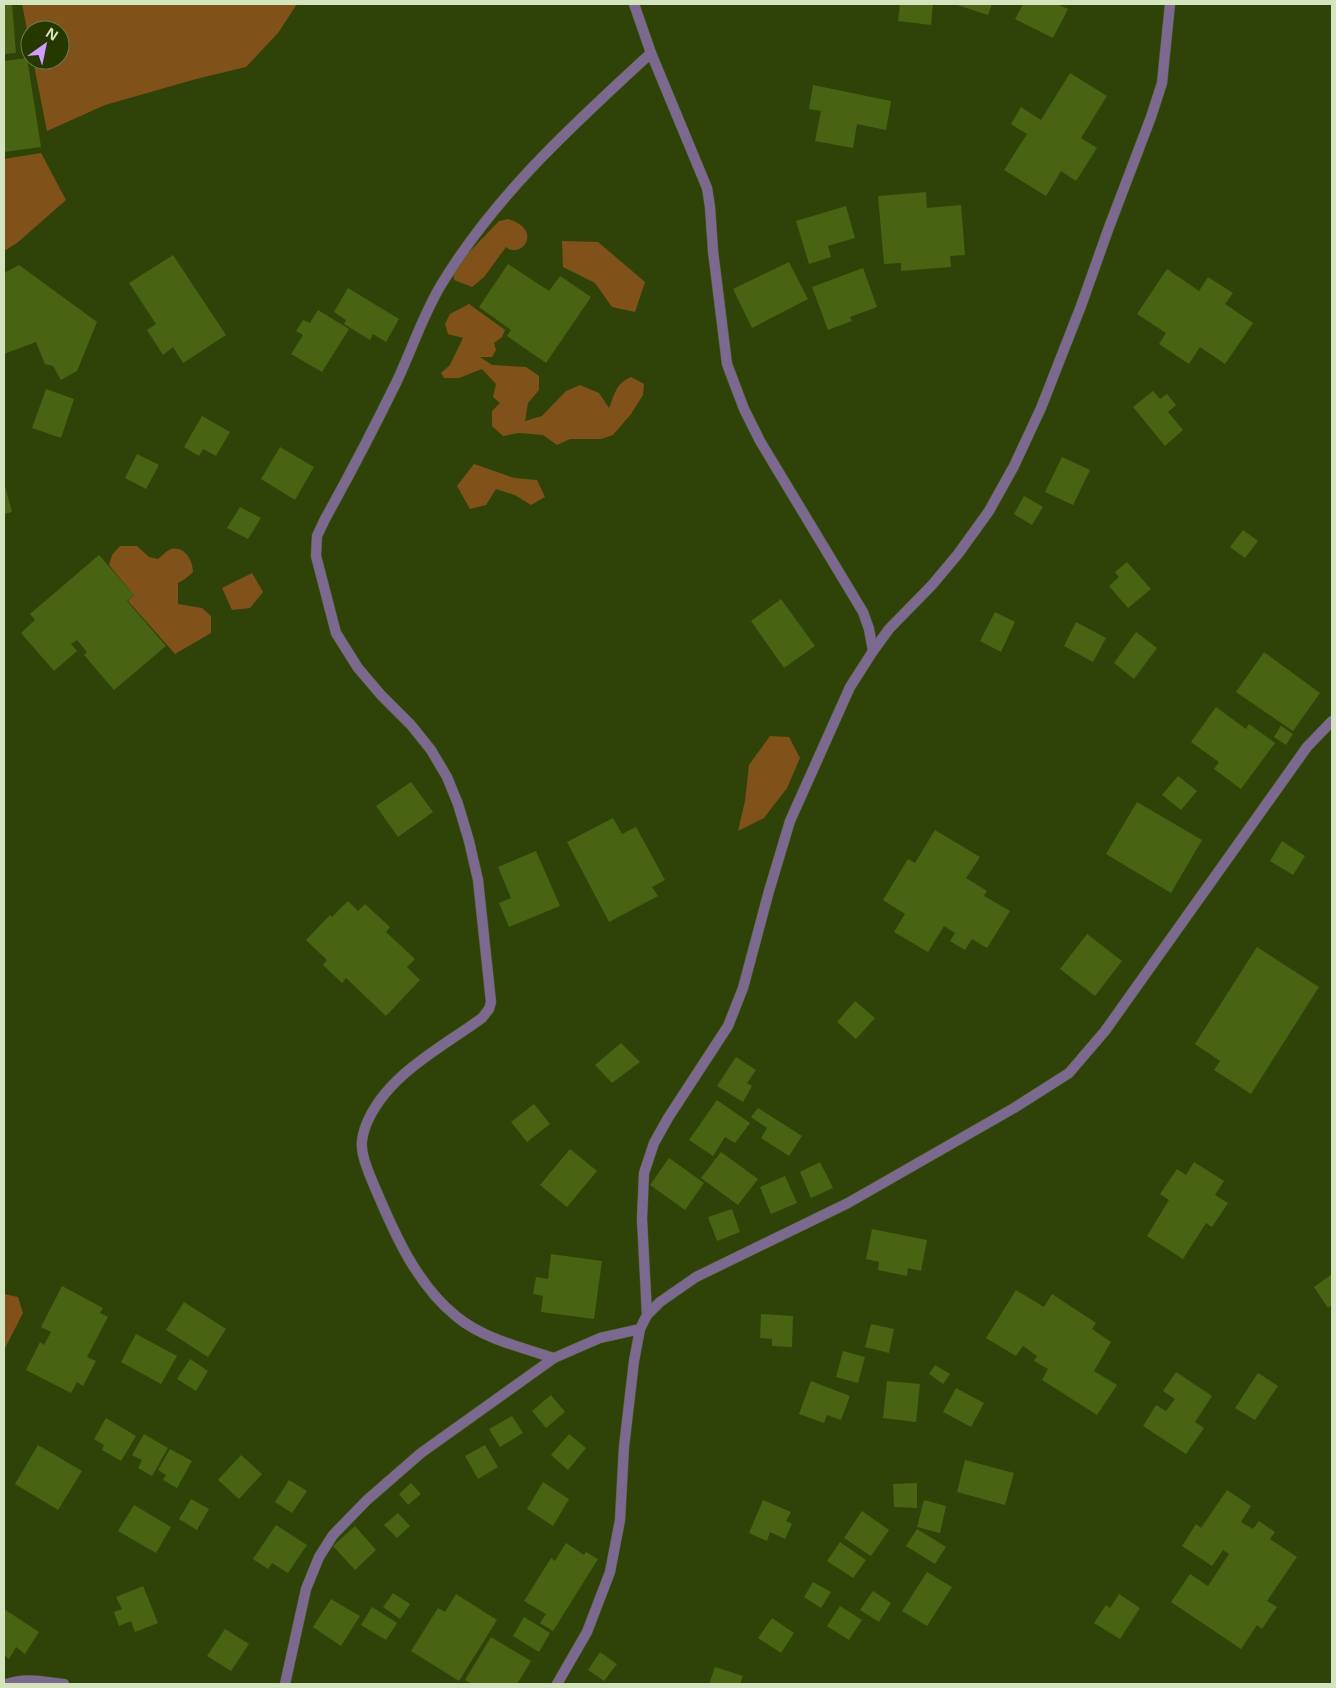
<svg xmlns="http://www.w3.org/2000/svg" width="1336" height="1688" font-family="'Open Sans',sans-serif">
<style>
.green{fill:#80521a}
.building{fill:#486312}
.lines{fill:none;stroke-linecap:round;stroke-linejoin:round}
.street-casing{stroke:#4d6029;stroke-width:11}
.street{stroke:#7c698f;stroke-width:10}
</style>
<rect width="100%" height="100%" fill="#2f4308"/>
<g class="green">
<polygon points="22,4 297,4 278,33 246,67 196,79 105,105 47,131 33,60 60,60 60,30 30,30 30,44"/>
<polygon points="41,153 66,200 17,243 4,251 4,159"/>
<path d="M508 219C545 230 520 260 506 247L484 277 472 287 454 280 453 269 499 221Z"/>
<polygon points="562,241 598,242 645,282 635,312 612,307 595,283 563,267"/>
<path d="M469 304 505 330 502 337 494 343 496 350 492 357H480L492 365 526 367 539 376V390L528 403 525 421 542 416 566 391 580 385 599 393 609 408C615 394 616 383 631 377L644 384 643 395 631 414 613 435 601 439H570L557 445 543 435 519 433 503 436 492 426V411L500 403 493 397 496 384 482 369 459 378H444L441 373 450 365 463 338 448 334 445 324 450 314Z"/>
<polygon points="474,464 514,478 537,480 545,497 531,505 515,495 496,489 486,505 470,509 457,486"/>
<path d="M120 546H137L149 557 158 559C162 556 166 551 171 549 185 546 193 561 193 572L185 579 178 583V604L202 608 211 616V633L175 654 128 601 134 595 109 565 112 555Z"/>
<polygon points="252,573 263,592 250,608 232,610 222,588"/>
<polygon points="770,736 789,737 800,758 787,788 764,818 738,831 745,801 749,765"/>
<polygon points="4,1294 18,1297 23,1313 4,1350"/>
</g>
<g class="building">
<polygon points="4,4 12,4 16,53 4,54"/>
<polygon points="900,4 933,4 931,25 898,21"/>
<polygon points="954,4 992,4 988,15"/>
<polygon points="1023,4 1057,4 1068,9 1053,38 1015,19"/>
<polygon points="27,58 41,147 4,152 4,61"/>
<polygon points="1070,73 1107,96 1081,138 1097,148 1076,181 1061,171 1046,196 1004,170 1027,134 1011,124 1021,107 1041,120"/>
<polygon points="813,85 891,101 886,130 857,124 853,148 815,141 821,111 809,109"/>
<polygon points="926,192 927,208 961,205 965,255 950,256 951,267 901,271 901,263 884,264 878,196"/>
<polygon points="846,206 855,238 828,246 831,257 809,264 796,221"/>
<polygon points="173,255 226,335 183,363 173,347 163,355 147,330 156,324 129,283"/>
<polygon points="789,262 808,299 752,328 733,289"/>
<polygon points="508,264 549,291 560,276 591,297 546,363 507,336 511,330 479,307"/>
<polygon points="19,265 97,322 77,371 61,380 53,366 45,364 36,342 4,354 4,273"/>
<polygon points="863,268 877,307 850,317 852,321 828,330 812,287"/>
<polygon points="1167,269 1199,291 1208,277 1233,293 1225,304 1253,323 1225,364 1200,347 1189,364 1159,344 1166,333 1137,314"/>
<polygon points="348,288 399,319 386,342 373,334 370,340 344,324 346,320 334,312"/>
<polygon points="318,310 349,329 322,372 291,354 303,335 296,331 303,320 310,323"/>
<polygon points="46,389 74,399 61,438 32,428"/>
<polygon points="1153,391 1160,399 1167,394 1176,405 1168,412 1183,430 1165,446 1133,407"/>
<polygon points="202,416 230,432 216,456 203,449 199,456 184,447"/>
<polygon points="280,447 314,467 295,500 261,479"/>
<polygon points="137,454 159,465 146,489 125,478"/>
<polygon points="1062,457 1090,470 1073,505 1045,492"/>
<polygon points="4,482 12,512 4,514"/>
<polygon points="1024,496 1043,507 1032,525 1014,514"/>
<polygon points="240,507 261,518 248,539 227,528"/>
<polygon points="1243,530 1258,541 1245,558 1230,547"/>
<polygon points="99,555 134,595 127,601 166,646 114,690 84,655 87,652 77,640 71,644 77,651 54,671 21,633 35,620 30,614"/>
<polygon points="1127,562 1151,589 1128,608 1109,586 1119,577 1115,572"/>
<polygon points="781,599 815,646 784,668 751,621"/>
<polygon points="995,612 1015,622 1001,652 980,641"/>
<polygon points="1076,622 1106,638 1093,662 1064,646"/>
<polygon points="1136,632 1157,648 1134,679 1114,663"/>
<polygon points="1264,652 1320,693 1293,731 1236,692"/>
<polygon points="1216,707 1246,729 1249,724 1275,743 1241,789 1214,769 1219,762 1191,742"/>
<polygon points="1281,726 1293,734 1286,745 1274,737"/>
<polygon points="1178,776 1197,791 1181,810 1162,795"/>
<polygon points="411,782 433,812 398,837 376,806"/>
<polygon points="1137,802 1202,840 1171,893 1106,854"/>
<polygon points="613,818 622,834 636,827 665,880 652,887 658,896 609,922 567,842"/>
<polygon points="935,830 980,857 966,878 987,891 984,896 1010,911 987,948 972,939 965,950 950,941 955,933 944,926 928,952 894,932 905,914 883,900 908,859 915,863"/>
<polygon points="1282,841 1305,856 1293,875 1270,861"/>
<polygon points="536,851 560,906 509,927 499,903 511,898 498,867"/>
<polygon points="348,901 358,911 365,904 390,927 386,932 415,959 407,967 420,980 386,1016 346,978 342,983 323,965 327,960 306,940 330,915 332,917"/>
<polygon points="1087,934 1122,961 1095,996 1060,969"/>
<polygon points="1257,947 1319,987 1251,1094 1214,1070 1220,1061 1195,1044"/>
<polygon points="855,1001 875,1018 856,1039 837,1022"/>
<polygon points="621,1043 640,1062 612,1083 595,1065"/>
<polygon points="736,1057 756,1070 747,1083 752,1086 743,1102 717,1086"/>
<polygon points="717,1100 750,1123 735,1143 725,1137 713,1156 689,1140"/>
<polygon points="534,1104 550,1124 527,1142 511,1122"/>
<polygon points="758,1108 802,1136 789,1156 761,1138 767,1128 751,1117"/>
<polygon points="570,1149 597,1171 567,1207 540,1185"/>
<polygon points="721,1152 758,1179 738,1205 701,1178"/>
<polygon points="669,1158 704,1183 685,1210 650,1185"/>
<polygon points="820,1162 833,1188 811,1198 800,1172"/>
<polygon points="1194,1162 1224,1181 1215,1195 1228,1203 1212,1227 1206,1223 1183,1259 1147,1236 1169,1200 1160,1194 1177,1169 1186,1175"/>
<polygon points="785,1176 797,1203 771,1214 760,1187"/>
<polygon points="732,1209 740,1232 717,1241 708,1217"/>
<polygon points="872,1229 927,1240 921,1271 908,1268 907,1276 878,1270 879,1262 866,1259"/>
<polygon points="551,1254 602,1261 594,1319 541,1312 543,1296 533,1294 536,1277 548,1279"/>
<polygon points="1332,1274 1332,1305 1328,1308 1314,1287"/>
<polygon points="62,1286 103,1308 100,1313 108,1317 87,1357 96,1361 83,1386 77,1382 71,1393 26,1370 40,1342 44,1345 51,1332 41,1327"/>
<polygon points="1016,1290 1044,1307 1052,1294 1096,1323 1092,1329 1111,1342 1094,1371 1117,1385 1097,1415 1042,1380 1048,1369 1034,1361 1037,1356 1023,1346 1016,1356 986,1338"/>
<polygon points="184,1302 226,1329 208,1357 166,1330"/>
<polygon points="761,1314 793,1316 792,1347 772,1346 772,1339 760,1338"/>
<polygon points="871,1324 894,1329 889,1353 865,1347"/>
<polygon points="136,1334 177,1356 161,1384 121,1362"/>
<polygon points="843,1351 865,1357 858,1383 836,1377"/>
<polygon points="190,1359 208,1371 196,1391 177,1379"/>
<polygon points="935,1365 950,1374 943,1384 929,1374"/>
<polygon points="1176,1372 1212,1396 1195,1422 1204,1428 1186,1454 1143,1426 1156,1405 1166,1411 1175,1399 1163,1391"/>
<polygon points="1258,1373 1278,1386 1255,1420 1235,1408"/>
<polygon points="811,1381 850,1396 841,1420 827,1415 824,1423 799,1414"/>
<polygon points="887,1381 920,1384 916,1422 883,1418"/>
<polygon points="956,1388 984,1403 971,1427 943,1412"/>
<polygon points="551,1395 565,1412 546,1428 532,1411"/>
<polygon points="512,1416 523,1433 500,1447 489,1429"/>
<polygon points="106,1418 136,1436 121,1461 102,1450 104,1445 94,1439"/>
<polygon points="144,1434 168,1448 152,1476 138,1468 142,1460 132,1455"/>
<polygon points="569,1434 586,1448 568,1470 551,1455"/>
<polygon points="38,1445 82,1471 58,1510 15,1484"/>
<polygon points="485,1445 498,1467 478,1479 465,1456"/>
<polygon points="170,1449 192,1461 177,1488 163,1480 166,1475 158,1470"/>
<polygon points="241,1455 262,1474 239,1499 218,1480"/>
<polygon points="965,1460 1014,1473 1005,1505 957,1492"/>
<polygon points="289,1480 307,1491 292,1513 275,1502"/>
<polygon points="543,1482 569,1499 553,1526 527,1509"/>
<polygon points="411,1483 421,1494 408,1505 399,1494"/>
<polygon points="917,1483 917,1508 894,1507 893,1484"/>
<polygon points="1227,1490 1251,1506 1241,1522 1253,1529 1259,1521 1275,1532 1270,1539 1297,1557 1267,1601 1277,1607 1262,1629 1257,1625 1241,1649 1171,1602 1190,1574 1208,1586 1229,1554 1223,1550 1212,1566 1182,1546 1196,1524 1201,1528"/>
<polygon points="191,1499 209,1509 197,1530 179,1519"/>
<polygon points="763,1500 791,1512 786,1521 792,1524 785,1539 770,1532 767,1541 749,1533"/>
<polygon points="924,1500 946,1506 940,1533 917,1527"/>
<polygon points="134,1505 171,1527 156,1553 118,1531"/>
<polygon points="862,1511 889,1530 871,1556 844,1538"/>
<polygon points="398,1513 410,1526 397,1538 384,1525"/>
<polygon points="276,1525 307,1545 288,1573 272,1563 268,1569 253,1559"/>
<polygon points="355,1526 376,1550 355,1570 333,1546"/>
<polygon points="917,1529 946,1547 935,1564 906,1546"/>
<polygon points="840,1542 866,1560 853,1578 827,1561"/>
<polygon points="566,1543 584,1555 586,1552 598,1559 553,1631 540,1623 546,1614 524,1601 551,1558 555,1561"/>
<polygon points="927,1572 952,1587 927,1626 902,1611"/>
<polygon points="813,1582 831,1592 821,1608 804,1597"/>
<polygon points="143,1586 158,1623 135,1632 131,1621 119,1626 114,1612 122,1609 116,1597"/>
<polygon points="873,1591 891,1603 879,1622 860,1610"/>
<polygon points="393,1593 410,1604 400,1619 383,1607"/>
<polygon points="456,1594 497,1620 459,1681 411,1651 438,1608 445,1612"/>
<polygon points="1119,1594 1140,1608 1120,1639 1094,1623 1106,1605 1110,1608"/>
<polygon points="331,1599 360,1616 341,1646 313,1627"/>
<polygon points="840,1606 862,1620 849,1640 827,1626"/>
<polygon points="372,1607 397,1623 386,1640 361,1625"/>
<polygon points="4,1609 39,1632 25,1654 16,1647 9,1659 4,1655"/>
<polygon points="524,1617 550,1633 539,1652 513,1636"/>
<polygon points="772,1618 794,1633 781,1653 758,1638"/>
<polygon points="225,1629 249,1644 231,1671 207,1656"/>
<polygon points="491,1637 531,1661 517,1684 472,1684 465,1680"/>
<polygon points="600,1652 617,1664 604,1681 588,1670"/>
<polygon points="715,1667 743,1676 740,1684 709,1684"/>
</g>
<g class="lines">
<g class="street-casing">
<g id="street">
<polyline points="634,4 651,53 707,188 710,207 713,251 727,364 744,409 760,441 863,612 869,629 873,651"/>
<polyline points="647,1315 642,1219 644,1173 654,1143 668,1118 728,1026 743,988 769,891 790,821 850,687 873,651 889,629 932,585 958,554 989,511 1014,466 1041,408 1081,306 1108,230 1151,117 1162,83 1170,4"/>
<path d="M554 1358C521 1347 484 1339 457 1317 417 1285 395 1235 376 1190 371 1178 362 1159 362 1147 361 1141 364 1130 366 1125 386 1075 441 1048 482 1018L489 1009 491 1002 478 880 469 841 458 804 447 777 431 750 411 725 381 695 358 668 336 633 316 556 317 536 325 519C350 474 374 428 397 381 412 349 423 315 441 285 496 194 574 124 651 53"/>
<path d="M7 1684C25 1677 45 1682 64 1684"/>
<polyline points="285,1684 306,1589 319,1557 333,1535 367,1500 421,1453 554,1358 600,1338 640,1329"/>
<polyline points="557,1684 587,1632 610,1572 620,1520 624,1447 634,1361 640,1329 647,1315 660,1302 696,1277 848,1203 1014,1108 1069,1073 1105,1031 1307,747 1332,721"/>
</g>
</g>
<use href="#street" class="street"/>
</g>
<rect width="1336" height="1688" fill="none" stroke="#d4e4bf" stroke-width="10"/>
<g transform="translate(45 45) rotate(33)"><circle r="24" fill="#253800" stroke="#6b7d4c"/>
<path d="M0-4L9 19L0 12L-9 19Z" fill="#d09dff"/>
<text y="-8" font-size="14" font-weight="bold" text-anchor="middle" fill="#d4e4bf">N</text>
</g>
</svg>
